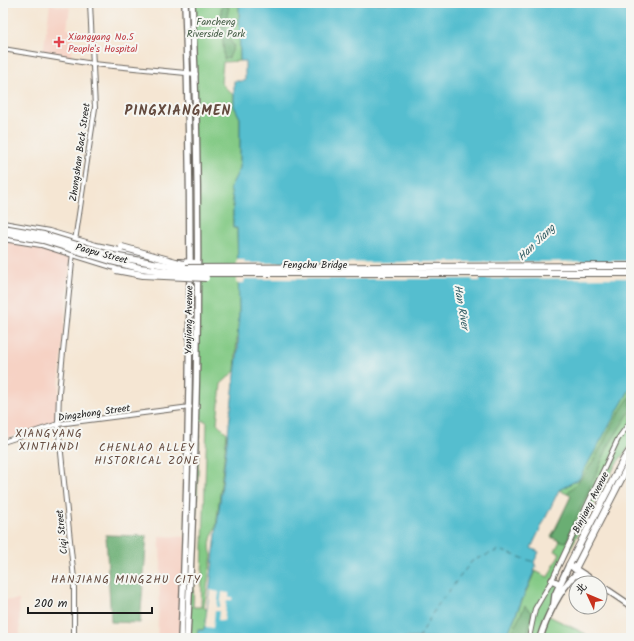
<svg xmlns="http://www.w3.org/2000/svg" width="634" height="641" font-family="Kalam,'LXGW WenKai TC',sans-serif">
<style>
.built{fill:#f6d2c4}
.green{fill:#84ca86;stroke:#507351;fill-rule:evenodd}
.forest{fill:#6bae73;stroke:#446548}
.water{fill:#54becf;stroke:#386d76}
.pier{fill:#f5e6d3}
.lines{fill:none;stroke-linecap:round;stroke-linejoin:round}
.ferry{stroke:#325d64;stroke-width:1;stroke-dasharray:5 4;stroke-linecap:butt}
.street-casing{stroke:#68635c;stroke-width:6}
.secondary-casing{stroke:#68635c;stroke-width:8}
.primary-casing{stroke:#68635c;stroke-width:8}
.street{stroke:#fff;stroke-width:4}
.secondary{stroke:#fff;stroke-width:5.5}
.primary{stroke:#fff;stroke-width:6}
.primary-bridge-casing{stroke:#68635c;stroke-width:8;stroke-linecap:butt}
.primary-bridge{stroke:#fff;stroke-width:6}
.health-dot{fill:#e0444e;stroke:#f6f6f2;stroke-width:1.5}
.labels{text-anchor:middle;stroke-width:4;stroke-linejoin:round;paint-order:stroke}
.park-label{font-size:10px;fill:#405941;stroke:#f6f6f2}
.health-label{font-size:10px;fill:#be3a42;stroke:#f6f6f2;text-anchor:start}
.street-label{font-size:10px;fill:#1c1c1c;stroke:#f6f6f2}
.water-label{font-size:11px;font-style:italic;fill:#325d64;stroke:#f6f6f2}
.neighbourhood-label{font-size:11px;letter-spacing:1px;fill:#644b3f;stroke:#f6f6f2}
.district-label{font-size:14px;font-weight:bold;letter-spacing:1px;fill:#644b3f;stroke:#f6f6f2}
</style>
<rect width="100%" height="100%" fill="#f6f6f2"/>
<filter id="ink" filterUnits="userSpaceOnUse"><feTurbulence type="fractalNoise" baseFrequency=".025" numOctaves="2"/><feDisplacementMap in="SourceGraphic" scale="8" xChannelSelector="R" yChannelSelector="G"/><feConvolveMatrix kernelMatrix="1 2 1 2 8 2 1 2 1" color-interpolation-filters="sRGB"/></filter>
<filter id="wash" filterUnits="userSpaceOnUse"><feTurbulence type="fractalNoise" baseFrequency=".012" numOctaves="4" result="noise"/><feDisplacementMap in="SourceGraphic" scale="16" xChannelSelector="R" yChannelSelector="G"/><feGaussianBlur stdDeviation="0.9" result="paint"/><feColorMatrix in="noise" values="0 0 0 0 0 0 0 0 0 0 0 0 0 0 0 0 0 1.4 0 .05"/><feComposite in="paint" operator="in"/></filter>
<g filter="url(#wash)">
<rect width="100%" height="100%" fill="#f5e6d3"/>
<g class="built">
<polygon points="50,4 70,8 67,29 73,30 71,58 43,54"/>
<polygon points="3,240 39,246 70,257 56,423 3,440"/>
<polygon points="159,536 186,537 181,638 157,638 161,564"/>
<polygon points="3,600 19,600 20,638 3,638"/>
</g>
<g class="green">
<path d="M192 3H239L240 61 223 62 221 83 234 96V106L240 118V169L230 188 233 201V228H237L239 309 235 371 221 384 217 423 227 433 216 528C211 536 208 546 212 555L204 608 207 609 205 627 203 630H198L197 638H187L196 337ZM203 420 207 422 201 607H193L200 422Z"/>
<polygon points="631,387 631,445 616,464 571,547 555,581 560,584 549,616 586,634 584,638 506,638 535,571 548,577 560,553 555,551 560,541 551,537 571,496 559,490 579,479"/>
</g>
<g class="forest">
<path d="M223 5 229 7C225 25 223 31 234 46L229 58 224 59 221 8Z"/>
<path d="M631 395V410L609 445 571 529 567 542 560 541 552 537 571 496 567 493C588 475 599 451 611 427 617 416 624 405 631 395Z"/>
<polygon points="106,535 147,536 140,623 111,622"/>
<polygon points="525,606 532,613 527,638 509,638"/>
</g>
<polygon class="water" points="239,3 631,3 631,387 579,479 559,490 531,548 539,552 534,562 536,567 506,638 197,638 198,630 203,630 205,627 238,349 239,309 237,228 233,228 233,201 230,188 240,168 240,118 234,106 234,81 245,81 245,61 240,61"/>
<g class="pier">
<polygon points="237,260 244,260 245,263 631,261 631,278 480,279 480,281 473,281 472,279 245,279 244,283 236,283"/>
<polygon points="210,590 219,592 217,607 220,607 222,592 229,593 229,597 233,597 232,600 227,600 224,621 218,620 219,611 215,611 213,628 205,627"/>
</g>
<g class="lines">
<polyline class="ferry" points="419,638 435,609 472,561 499,550 534,562"/>
</g>
</g>
<g filter="url(#ink)">
<g class="lines">
<g class="street-casing">
<g id="street">
<polyline points="3,49 93,64 196,74"/>
<polyline points="75,241 95,108 90,3"/>
<polyline points="73,252 59,392 58,424 74,579 74,638"/>
<polyline points="3,442 58,424 190,407"/>
<polyline points="529,638 535,609 552,580 618,439 631,421"/>
</g>
</g>
<g class="secondary-casing">
<g id="secondary">
<polyline points="552,580 560,584"/>
<polyline points="600,585 631,606"/>
<polyline points="554,603 555,595 569,565 597,583"/>
<path d="M181 638C191 426 193 215 185 3"/>
<path d="M187 638C198 427 202 214 192 3"/>
<path d="M540 638C546 618 560 589 575 575L586 576"/>
</g>
</g>
<g class="primary-casing">
<g id="primary">
<polyline points="3,224 49,232 96,246 148,257"/>
<polyline points="3,238 41,244 121,269"/>
<polyline points="179,262 197,263"/>
<polyline points="569,565 624,459 631,449"/>
<polyline points="575,569 631,460"/>
</g>
</g>
<use href="#street" class="street"/>
<use href="#secondary" class="secondary"/>
<use href="#primary" class="primary"/>
<g class="primary-bridge-casing">
<g id="primary-bridge">
<polyline points="3,228 44,235 113,256 182,268 631,266"/>
<polyline points="3,233 43,240 111,261 140,268 182,273 631,273"/>
<polyline points="122,247 183,264"/>
<polyline points="116,270 143,275 206,278"/>
</g>
</g>
<use href="#primary-bridge" class="primary-bridge"/>
</g>
</g>
<path class="health-dot" d="M57 36h4v4h4v4h-4v4h-4v-4h-4v-4h4z"/>
<g class="labels">
<g class="park-label">
<text x="216" y="25">Fancheng<tspan x="216" dy="12">Riverside Park</tspan></text>
</g>
<g class="health-label">
<text x="68" y="40">Xiangyang No.5<tspan x="68" dy="12">People's Hospital</tspan></text>
</g>
<g class="street-label">
<text transform="translate(79 152) rotate(-82)" y="4">Zhongshan Back Street</text>
<text transform="translate(102 253) rotate(15)" y="4">Paopu Street</text>
<text x="315" y="268">Fengchu Bridge</text>
<text transform="translate(188 320) rotate(-89)" y="4">Yanjiang Avenue</text>
<text transform="translate(94 412) rotate(-8)" y="4">Dingzhong Street</text>
<text transform="translate(590 502) rotate(-63)" y="4">Binjiang Avenue</text>
<text transform="translate(61 532) rotate(-96)" y="4">Ciqi Street</text>
</g>
<g class="water-label">
<text transform="translate(536 242) rotate(-44)" y="4">Han Jiang</text>
<text transform="translate(462 307) rotate(80)" y="4">Han River</text>
</g>
<g class="neighbourhood-label">
<text x="49" y="437">XIANGYANG<tspan x="49" dy="13">XINTIANDI</tspan></text>
<text x="147" y="451">CHENLAO ALLEY<tspan x="147" dy="13">HISTORICAL ZONE</tspan></text>
<text x="126" y="583">HANJIANG MINGZHU CITY</text>
</g>
<g class="district-label">
<text x="178" y="115">PINGXIANGMEN</text>
</g>
</g>
<rect width="634" height="641" fill="none" stroke="#f6f6f2" stroke-width="16"/>
<g transform="translate(588 595) rotate(314)"><circle r="19" fill="#f6f6f2" stroke="#9f9f9c"/>
<path d="M0-3L7 15L0 10L-7 15Z" fill="#c8321e"/>
<text y="-6" font-size="11" font-weight="bold" text-anchor="middle" fill="#1c1c1c">北</text>
</g>
<path d="M28 607v6h124v-6" fill="none" stroke="#1c1c1c" stroke-width="2"/>
<text x="34" y="607" font-size="12" fill="#1c1c1c" stroke="#f6f6f2" stroke-width="3" paint-order="stroke">200 m</text>
</svg>
